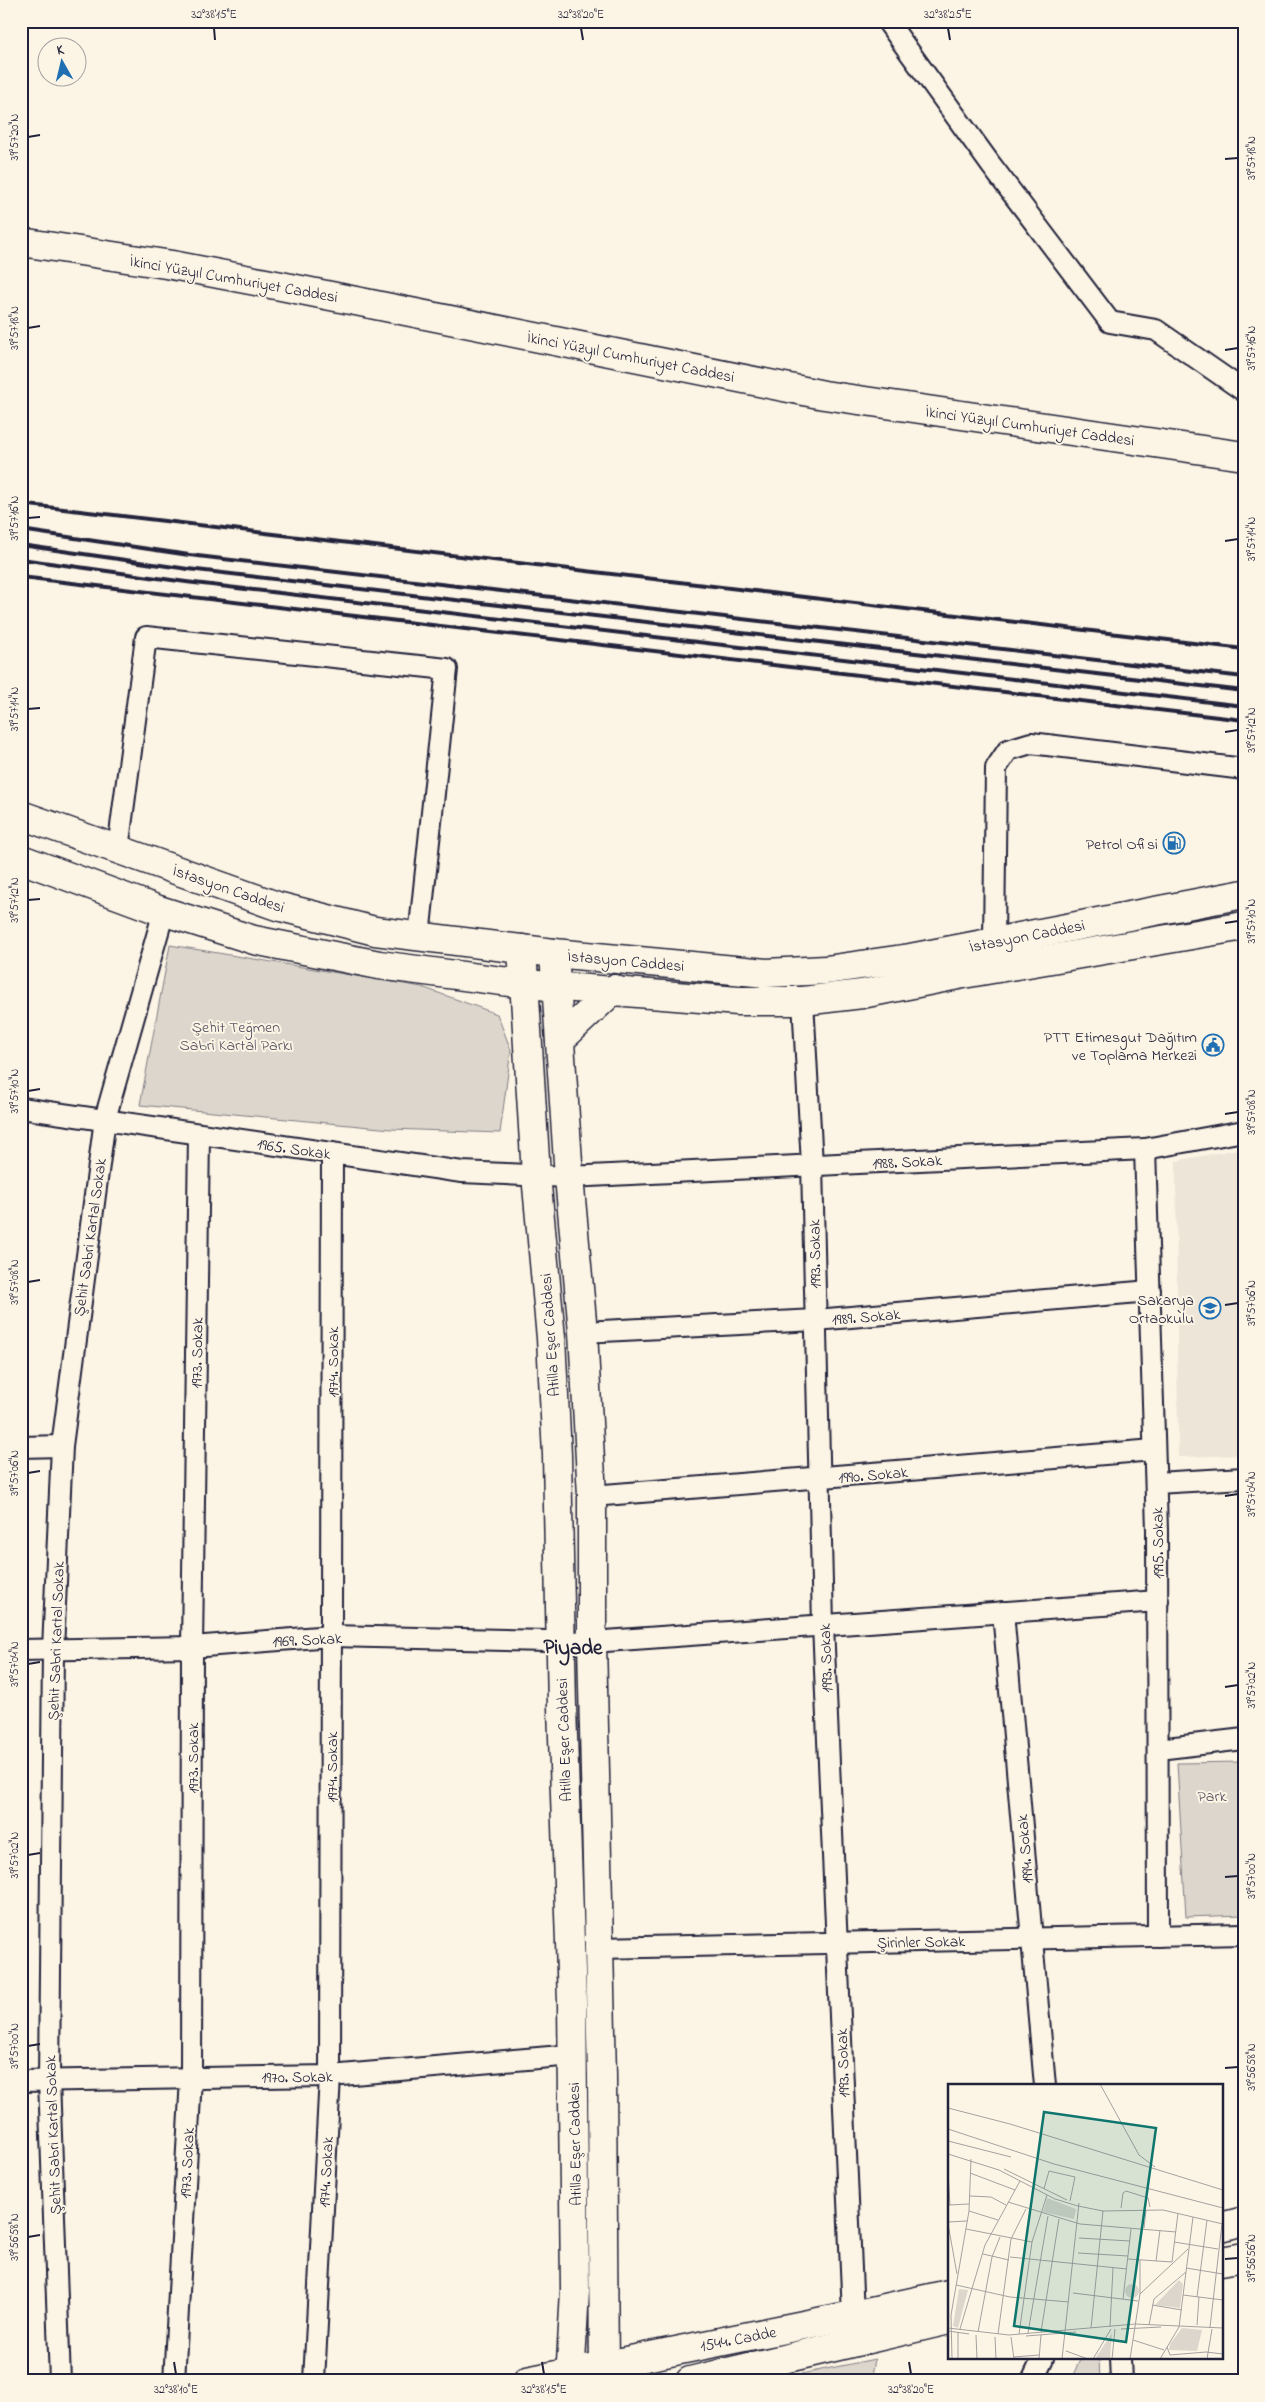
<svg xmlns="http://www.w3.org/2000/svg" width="1265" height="2402" font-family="'Indie Flower',sans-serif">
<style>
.built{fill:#ece5d8}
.green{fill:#dcd6cc;stroke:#7f7c84}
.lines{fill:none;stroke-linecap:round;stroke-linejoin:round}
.street-casing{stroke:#22223b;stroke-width:24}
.secondary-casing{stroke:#22223b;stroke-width:31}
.primary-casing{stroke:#22223b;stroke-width:31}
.street{stroke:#fcf5e5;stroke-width:20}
.secondary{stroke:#fcf5e5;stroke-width:28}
.primary{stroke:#fcf5e5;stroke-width:28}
.rail{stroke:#22223b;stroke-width:4}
.ticks{fill:none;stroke:#22223b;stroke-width:2}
.labels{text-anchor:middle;stroke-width:4;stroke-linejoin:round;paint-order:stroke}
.street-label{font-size:16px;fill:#22223b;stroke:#fcf5e5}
.poi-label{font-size:16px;fill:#22223b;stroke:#fcf5e5;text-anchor:end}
.park-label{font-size:16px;fill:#504f5f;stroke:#fcf5e5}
.district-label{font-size:21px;font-weight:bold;fill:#22223b;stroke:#fcf5e5}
.inset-road{fill:none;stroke:#a5a1a1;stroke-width:1}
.view{fill:#0f766e;fill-opacity:0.15;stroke:#0f766e;stroke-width:2.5}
.inset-edge{fill:none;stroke:#22223b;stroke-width:2.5}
.neatline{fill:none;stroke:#22223b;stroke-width:2}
.ticks-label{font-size:12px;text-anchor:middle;fill:#22223b}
</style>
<rect width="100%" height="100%" fill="#fcf5e5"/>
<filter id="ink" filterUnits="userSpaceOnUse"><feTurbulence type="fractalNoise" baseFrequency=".02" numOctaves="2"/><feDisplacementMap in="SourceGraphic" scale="10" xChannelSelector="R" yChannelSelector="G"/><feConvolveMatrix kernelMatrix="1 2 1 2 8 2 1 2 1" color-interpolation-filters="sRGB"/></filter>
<g filter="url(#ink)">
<polygon class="built" points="1244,1148 1244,1455 1178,1457 1176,1161"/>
<g class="green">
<polygon points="170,945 422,987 497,1014 511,1050 500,1133 391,1129 140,1105"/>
<polygon points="1244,1762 1244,1915 1186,1917 1177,1763"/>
<polygon points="1081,2358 1099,2358 1100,2381 1070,2381"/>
<polygon points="875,2359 871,2381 767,2381"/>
</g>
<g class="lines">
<g class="street-casing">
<g id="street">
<polyline points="887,21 991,165 1110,322 1156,330 1244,391"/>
<polyline points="118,849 146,637 447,669 419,937"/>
<polyline points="994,941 996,768 1008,750 1031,743 1244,769"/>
<polyline points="803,1001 812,1165 823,1625 853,2315"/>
<polyline points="21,1108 462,1172 569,1177 1145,1149 1244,1131"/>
<polyline points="1145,1149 1157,1530 1158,1936"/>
<polyline points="583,1332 816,1320 1150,1291"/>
<polyline points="21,1447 62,1446"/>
<polyline points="1156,1483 1244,1478"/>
<polyline points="592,1496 1154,1450"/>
<polyline points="1003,1612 1045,2086"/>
<polyline points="21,1650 192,1647 331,1636 592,1642 1158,1601"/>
<polyline points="1158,1749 1244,1739"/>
<polyline points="599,1948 1244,1934"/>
<polyline points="21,2081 330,2076 573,2055"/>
<polyline points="1120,2358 1121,2381"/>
<polyline points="60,2381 49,2080 53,1650 62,1446 105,1119 164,911"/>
<polyline points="174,2381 191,2078 192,1647 199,1135"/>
<polyline points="314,2381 330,2076 332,1153"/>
<polyline points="1032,2381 1043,2358"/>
</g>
</g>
<g class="secondary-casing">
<g id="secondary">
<polyline points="21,242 172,265 281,286 824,395 1244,456"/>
<polyline points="522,949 536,1175 551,1338 557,1455 562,1707 572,2002 575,2290 570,2381"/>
<polyline points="554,953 569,1177 583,1332 592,1496 592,1642 602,2076 604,2381"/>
<polyline points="1221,2227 1244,2221"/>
<polyline points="1221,2261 1244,2257"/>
<polyline points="527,2381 853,2315 949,2294"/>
<polyline points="690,2381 949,2320"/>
</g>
</g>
<g class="primary-casing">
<g id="primary">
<polyline points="21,815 277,906 375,931 554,953 766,973 826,970 910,958 1244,894"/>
<polyline points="21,859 156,909 254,940 379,965 525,984 738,1001 803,1001 862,994 963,974 1244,926"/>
<polyline points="560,1040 614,989"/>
</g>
</g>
<use href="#street" class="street"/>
<use href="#secondary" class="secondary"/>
<use href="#primary" class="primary"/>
<g class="rail">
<polyline points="21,504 1244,649"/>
<polyline points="21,530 189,555 1244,677"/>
<polyline points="21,545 188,569 1244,691"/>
<polyline points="21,559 186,582 1244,706"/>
<polyline points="21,577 1244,720"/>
</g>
</g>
</g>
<path class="ticks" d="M214 28 215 40M581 28 583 40M948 28 950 40M28 137 40 135M1225 159 1238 158M28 328 40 326M1225 350 1238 348M28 518 40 517M1225 541 1238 539M28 709 40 708M1225 732 1238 730M28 900 40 899M1225 923 1238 921M28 1091 40 1089M1225 1114 1238 1112M28 1282 40 1280M1225 1305 1238 1303M28 1473 40 1471M1225 1496 1238 1494M28 1664 40 1662M1225 1687 1238 1685M28 1855 40 1853M1225 1877 1238 1876M28 2046 40 2044M1225 2068 1238 2067M28 2237 40 2235M1225 2259 1238 2258M174 2362 176 2374M542 2362 544 2374M909 2362 911 2374"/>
<defs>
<g id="fuel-ring" transform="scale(1.125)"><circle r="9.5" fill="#fcf5e5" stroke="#1f6fb2" stroke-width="1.5"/><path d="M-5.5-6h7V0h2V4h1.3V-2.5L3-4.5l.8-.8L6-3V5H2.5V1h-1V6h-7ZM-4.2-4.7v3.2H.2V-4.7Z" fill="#1f6fb2"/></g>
<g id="civic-ring" transform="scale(1.125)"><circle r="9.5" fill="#fcf5e5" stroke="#1f6fb2" stroke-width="1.5"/><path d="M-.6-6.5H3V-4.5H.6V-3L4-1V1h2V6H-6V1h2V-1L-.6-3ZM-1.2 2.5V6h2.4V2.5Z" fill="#1f6fb2"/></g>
<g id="school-ring" transform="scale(1.125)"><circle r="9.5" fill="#fcf5e5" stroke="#1f6fb2" stroke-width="1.5"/><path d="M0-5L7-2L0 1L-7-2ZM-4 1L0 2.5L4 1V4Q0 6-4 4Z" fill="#1f6fb2"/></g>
</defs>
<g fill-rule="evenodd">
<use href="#fuel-ring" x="1174" y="843"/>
<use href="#civic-ring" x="1213" y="1045"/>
<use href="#school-ring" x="1210" y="1308"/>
</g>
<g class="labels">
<g class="street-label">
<text transform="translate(234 278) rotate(10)" y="6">İkinci Yüzyıl Cumhuriyet Caddesi</text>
<text transform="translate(631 356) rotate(11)" y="6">İkinci Yüzyıl Cumhuriyet Caddesi</text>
<text transform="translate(1030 425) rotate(8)" y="6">İkinci Yüzyıl Cumhuriyet Caddesi</text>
<text transform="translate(229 888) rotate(19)" y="6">İstasyon Caddesi</text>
<text transform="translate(1027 935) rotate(-11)" y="6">İstasyon Caddesi</text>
<text transform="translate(626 960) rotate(5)" y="6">İstasyon Caddesi</text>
<text transform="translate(294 1148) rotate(8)" y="6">1965. Sokak</text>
<text transform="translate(907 1161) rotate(-3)" y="6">1988. Sokak</text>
<text transform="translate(89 1237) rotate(-82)" y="6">Şehit Sabri Kartal Sokak</text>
<text transform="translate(814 1254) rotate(-91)" y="6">1993. Sokak</text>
<text transform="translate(866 1316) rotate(-5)" y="6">1989. Sokak</text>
<text transform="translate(549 1335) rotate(-94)" y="6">Atilla Eşer Caddesi</text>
<text transform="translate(196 1353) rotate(-89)" y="6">1973. Sokak</text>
<text transform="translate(332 1362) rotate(-90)" y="6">1974. Sokak</text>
<text transform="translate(873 1474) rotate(-5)" y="6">1990. Sokak</text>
<text transform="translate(1157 1543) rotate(-91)" y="6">1995. Sokak</text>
<text transform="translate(307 1639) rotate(-3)" y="6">1969. Sokak</text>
<text transform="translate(55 1641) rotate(-88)" y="6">Şehit Sabri Kartal Sokak</text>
<text transform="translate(825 1658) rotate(-92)" y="6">1993. Sokak</text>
<text transform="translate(563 1740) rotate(-92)" y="6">Atilla Eşer Caddesi</text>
<text transform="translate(192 1758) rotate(-90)" y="6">1973. Sokak</text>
<text transform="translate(331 1767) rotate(-90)" y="6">1974. Sokak</text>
<text transform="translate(1024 1849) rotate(-95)" y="6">1994. Sokak</text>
<text transform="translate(921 1941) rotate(-1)" y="6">Şirinler Sokak</text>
<text transform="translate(842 2063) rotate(-92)" y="6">1993. Sokak</text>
<text transform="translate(297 2076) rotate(-1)" y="6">1970. Sokak</text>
<text transform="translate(52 2135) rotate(-92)" y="6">Şehit Sabri Kartal Sokak</text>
<text transform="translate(574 2144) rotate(-91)" y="6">Atilla Eşer Caddesi</text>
<text transform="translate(186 2163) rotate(-87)" y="6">1973. Sokak</text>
<text transform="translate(325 2172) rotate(-87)" y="6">1974. Sokak</text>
<text transform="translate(738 2338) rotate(-11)" y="6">1544. Cadde</text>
</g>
<g class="poi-label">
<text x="1158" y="849">Petrol Ofisi</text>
<text x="1197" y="1042">PTT Etimesgut Dağıtım<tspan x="1197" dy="18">ve Toplama Merkezi</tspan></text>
<text x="1194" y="1305">Sakarya<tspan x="1194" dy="18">Ortaokulu</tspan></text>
</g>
<g class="park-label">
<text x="236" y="1032">Şehit Teğmen<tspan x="236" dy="18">Sabri Kartal Parkı</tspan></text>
<text x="1212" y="1801">Park</text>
</g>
<g class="district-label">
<text x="573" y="1654">Piyade</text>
</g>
</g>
<g transform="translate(948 2084)">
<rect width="275" height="275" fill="#fcf5e5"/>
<path d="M99 114 128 125 126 135 95 128ZM231 196 235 200 232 224 207 221ZM177 207a7 7 0 1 1 14 0a7 7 0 1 1-14 0ZM11 205 20 206 10 244 5 242ZM234 244 254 246 249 267 221 266 222 260ZM164 249 162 275H147Z" fill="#dcd6cc"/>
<path class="inset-road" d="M152 0 191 71 207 83M0 24 62 40 275 106M0 45 106 80 275 124M0 57 63 73M0 70 51 86 107 115 130 122 155 127 215 126 275 140M56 85 119 116M0 87 2 121M22 89 67 106M96 105 101 87 127 93 122 117M22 112 43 113 58 121M60 118 132 140 228 148M1 121 21 120M173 124 175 109 178 107 200 114 202 123M21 127 50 136M0 138 19 137M0 140 9 190M196 144 198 126M18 145 84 158M131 154 182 157M226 158 270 165M130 169 180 172M35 170 61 176M62 173 179 185M180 175 224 178 230 129M208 177 212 146M238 184 275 190M8 201 62 213 121 218M125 209 190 217M192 210V176M235 211 275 216M249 213 259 136M175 215 183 145M204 221 234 226M201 241 206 215 238 188M249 241 251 213M162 243 165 184M262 243 274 140M0 244 61 251 187 240 275 244M143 244 155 127M12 245 37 161 72 97M173 245 213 243M0 247 21 250M30 248 44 173 52 153M93 248 111 135M80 249 100 132M50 250 63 155 78 125M71 250 84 158 99 111M28 251 29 275M78 252 128 248M47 253 48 275M63 253 66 275M185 256 216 266M219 263 222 271 258 268 275 270M118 267 140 275M66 273 91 271M4 275 3 231 21 127 23 75M10 275V248M91 275 93 251M114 275 131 119M145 275 163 245M164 275 167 245M182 275 192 210 240 165M212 275 231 243 245 133M259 275 264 245M275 275V259"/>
<path class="view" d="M96 28 208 44 178 258 66 242Z"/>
<rect width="275" height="275" class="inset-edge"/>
</g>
<rect width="1265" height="2402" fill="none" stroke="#fcf5e5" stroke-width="55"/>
<g transform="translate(62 62) rotate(352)"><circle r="24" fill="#fcf5e5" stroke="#a5a1a1"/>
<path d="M0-4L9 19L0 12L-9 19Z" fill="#1f6fb2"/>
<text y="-8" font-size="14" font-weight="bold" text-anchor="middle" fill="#22223b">K</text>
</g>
<rect x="28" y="28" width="1210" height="2346" class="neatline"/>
<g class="ticks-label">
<text x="214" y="18">32°38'15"E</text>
<text x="581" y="18">32°38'20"E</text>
<text x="948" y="18">32°38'25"E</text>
<text transform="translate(14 137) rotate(-90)" y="4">39°57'20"N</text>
<text transform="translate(1251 158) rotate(-90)" y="4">39°57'18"N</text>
<text transform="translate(14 328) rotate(-90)" y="4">39°57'18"N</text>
<text transform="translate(1251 348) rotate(-90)" y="4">39°57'16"N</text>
<text transform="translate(14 518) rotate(-90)" y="4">39°57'16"N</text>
<text transform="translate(1251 539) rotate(-90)" y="4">39°57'14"N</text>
<text transform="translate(14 709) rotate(-90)" y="4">39°57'14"N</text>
<text transform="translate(1251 730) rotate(-90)" y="4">39°57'12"N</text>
<text transform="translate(14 900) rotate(-90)" y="4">39°57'12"N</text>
<text transform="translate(1251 921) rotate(-90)" y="4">39°57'10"N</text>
<text transform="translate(14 1091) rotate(-90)" y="4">39°57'10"N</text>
<text transform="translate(1251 1112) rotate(-90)" y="4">39°57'08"N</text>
<text transform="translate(14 1282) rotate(-90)" y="4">39°57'08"N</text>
<text transform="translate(1251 1303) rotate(-90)" y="4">39°57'06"N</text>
<text transform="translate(14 1473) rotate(-90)" y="4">39°57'06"N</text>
<text transform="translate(1251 1494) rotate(-90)" y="4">39°57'04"N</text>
<text transform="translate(14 1664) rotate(-90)" y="4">39°57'04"N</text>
<text transform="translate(1251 1685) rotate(-90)" y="4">39°57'02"N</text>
<text transform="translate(14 1855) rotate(-90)" y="4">39°57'02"N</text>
<text transform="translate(1251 1876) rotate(-90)" y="4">39°57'00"N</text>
<text transform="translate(14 2046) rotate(-90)" y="4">39°57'00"N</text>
<text transform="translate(1251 2067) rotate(-90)" y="4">39°56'58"N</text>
<text transform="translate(14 2237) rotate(-90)" y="4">39°56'58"N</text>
<text transform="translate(1251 2258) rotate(-90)" y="4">39°56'56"N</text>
<text x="176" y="2393">32°38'10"E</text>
<text x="544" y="2393">32°38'15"E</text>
<text x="911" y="2393">32°38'20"E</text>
</g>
</svg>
